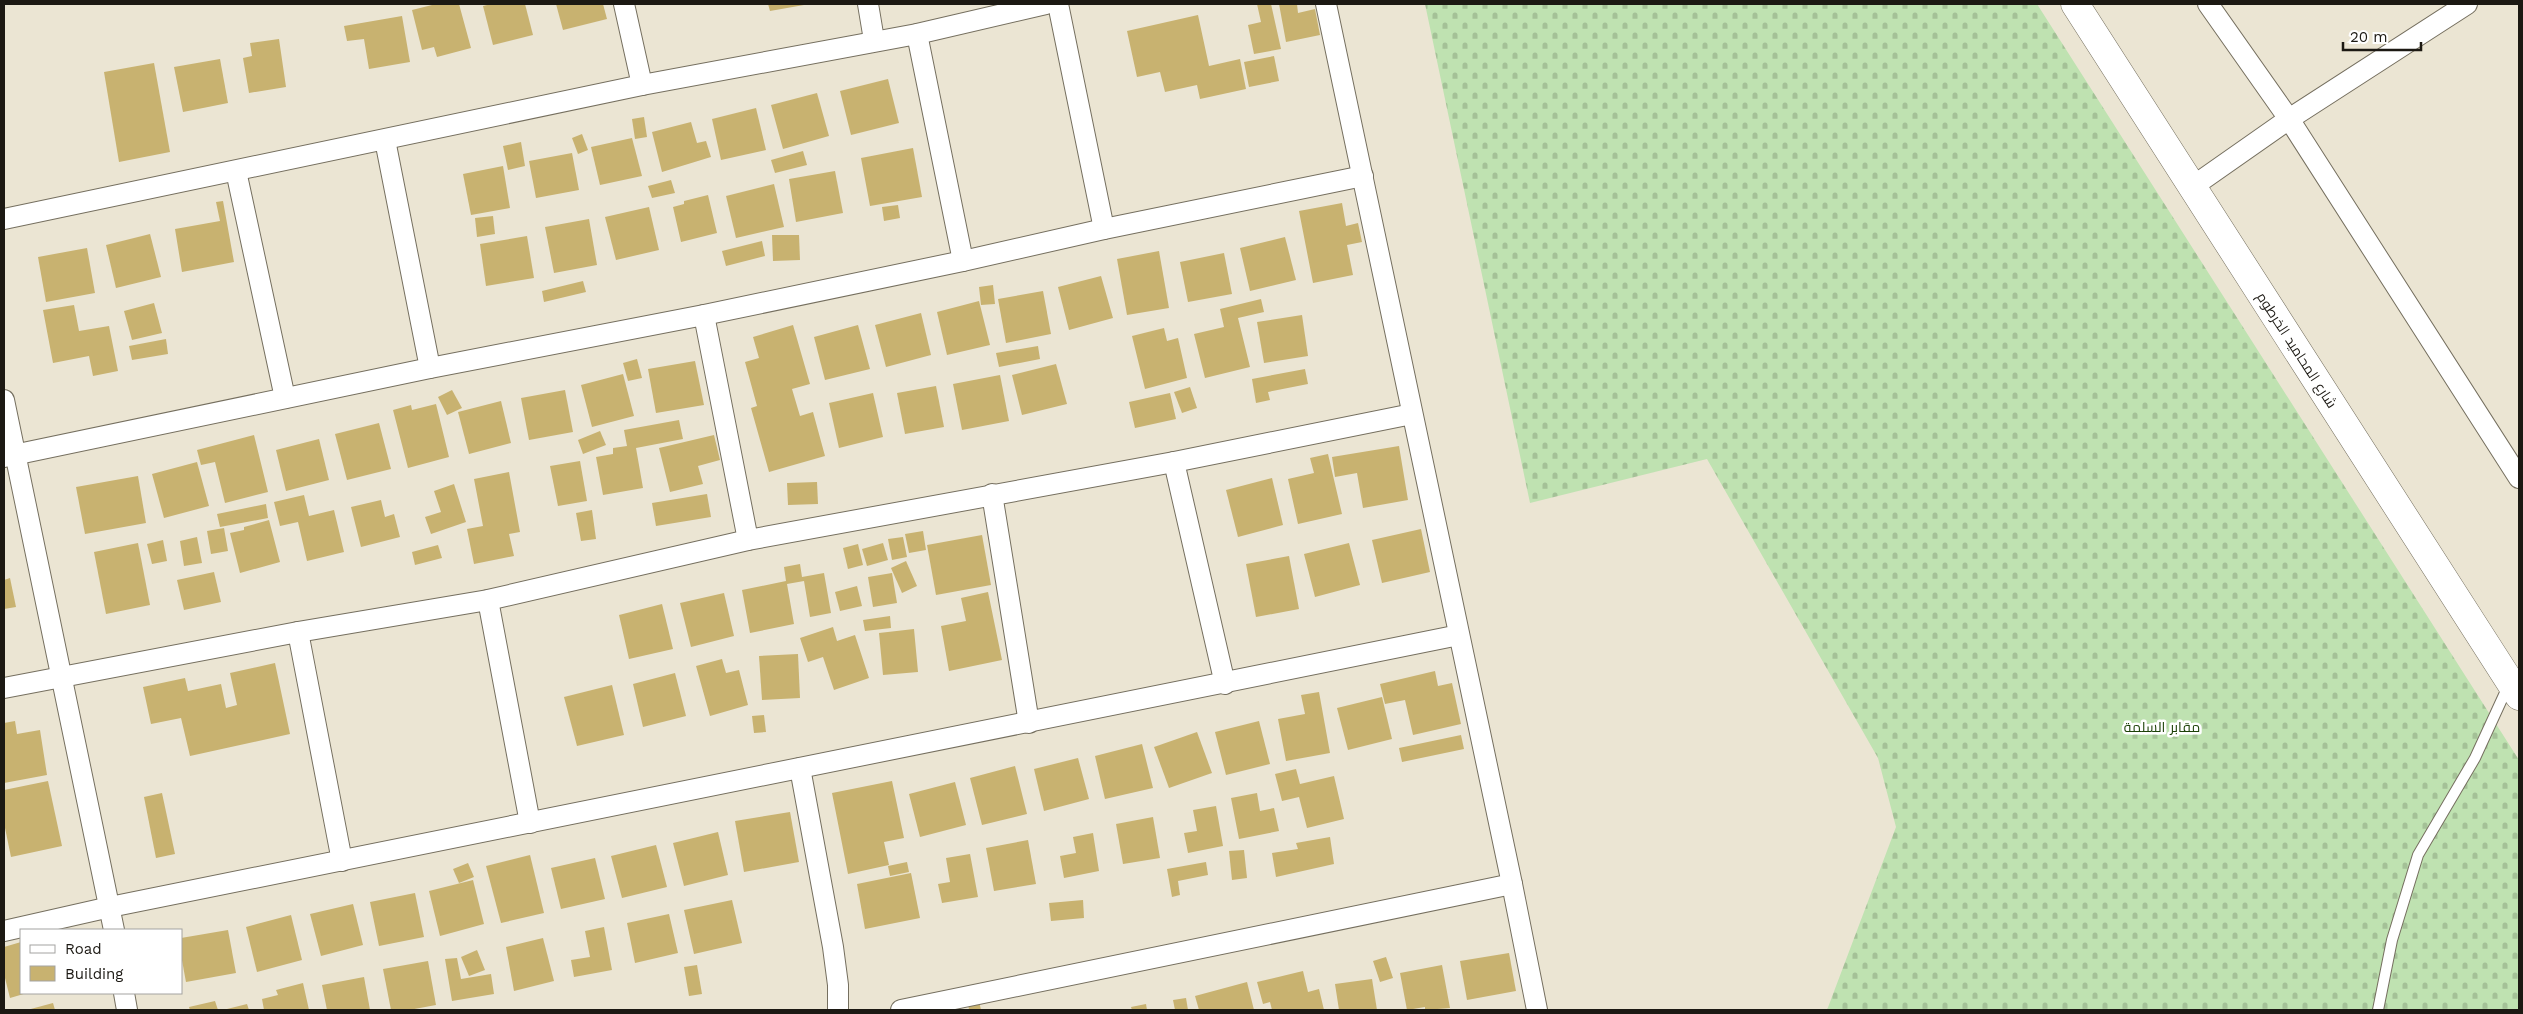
<svg xmlns="http://www.w3.org/2000/svg" width="2523" height="1014" font-family="'Work Sans',Cairo,sans-serif">
<style>
.cemetery{fill:url(#cemetery-stones)}
.building{fill:#c8b270}
.lines{fill:none;stroke-linecap:round;stroke-linejoin:round}
.lane-casing{stroke:#756f5f;stroke-width:12}
.street-casing{stroke:#756f5f;stroke-width:22}
.secondary-casing{stroke:#756f5f;stroke-width:29}
.lane{stroke:#fff;stroke-width:10}
.street{stroke:#fff;stroke-width:20}
.secondary{stroke:#fff;stroke-width:28}
.labels{text-anchor:middle;stroke-width:5;stroke-linejoin:round;paint-order:stroke}
.street-label{font-size:14px;fill:#1c1913;stroke:#fff}
.park-label{font-size:14px;fill:#1c4107;stroke:#fff}
</style>
<defs>
<pattern id="cemetery-stones" width="16" height="16" patternUnits="userSpaceOnUse" patternTransform="scale(1.25)"><rect width="16" height="16" fill="#bfe2b1"/><path d="M2 7V4a2 2 0 0 1 4 0v3zM10 15v-3a2 2 0 0 1 4 0v3z" fill="#a4c197"/></pattern>
</defs>
<rect width="100%" height="100%" fill="#ebe5d3"/>
<polygon class="cemetery" points="1425,4 2037,4 2519,760 2519,1010 1827,1010 1896,827 1878,758 1707,459 1530,503"/>
<g class="building">
<polygon points="436,4 459,4 471,48 437,57 434,47 422,50 412,10"/>
<polygon points="491,4 525,4 533,35 493,45 483,6"/>
<polygon points="556,4 603,4 607,19 563,30"/>
<polygon points="768,4 804,4 804,5 770,11"/>
<polygon points="1257,4 1271,4 1281,49 1254,54 1248,25 1261,22"/>
<polygon points="1279,4 1297,4 1298,13 1315,9 1320,35 1286,42"/>
<polygon points="1198,15 1209,66 1240,59 1246,89 1200,99 1197,85 1165,92 1160,72 1137,77 1127,31"/>
<polygon points="402,16 410,62 369,69 364,39 347,41 344,26"/>
<polygon points="279,39 286,87 249,93 243,58 252,56 250,43"/>
<polygon points="1274,56 1279,81 1249,87 1244,62"/>
<polygon points="220,59 228,103 183,112 174,67"/>
<polygon points="154,63 170,152 119,162 104,72"/>
<polygon points="888,79 899,123 851,135 840,91"/>
<polygon points="817,93 829,136 783,149 771,105"/>
<polygon points="756,108 766,150 721,160 712,119"/>
<polygon points="644,117 647,137 635,139 632,119"/>
<polygon points="691,122 697,143 706,141 711,157 662,172 652,132"/>
<polygon points="582,134 588,150 578,154 572,138"/>
<polygon points="632,138 642,176 600,185 591,147"/>
<polygon points="521,142 525,166 508,170 503,146"/>
<polygon points="913,148 922,197 870,206 861,158"/>
<polygon points="803,151 807,165 775,173 771,160"/>
<polygon points="572,153 579,190 536,198 529,161"/>
<polygon points="503,166 510,208 471,215 463,174"/>
<polygon points="835,171 843,213 796,222 789,179"/>
<polygon points="671,180 675,193 652,198 648,186"/>
<polygon points="774,184 784,227 736,238 726,196"/>
<polygon points="708,195 717,233 681,242 673,207 684,204 684,201"/>
<polygon points="223,201 234,262 182,272 175,229 220,221 216,202"/>
<polygon points="1342,203 1346,226 1358,223 1362,242 1347,245 1353,275 1313,283 1299,211"/>
<polygon points="898,205 900,218 884,221 882,207"/>
<polygon points="649,207 659,250 616,260 605,217"/>
<polygon points="493,216 495,234 477,237 475,218"/>
<polygon points="589,219 597,265 554,273 545,227"/>
<polygon points="150,234 161,277 116,288 106,245"/>
<polygon points="772,235 799,235 800,260 773,261"/>
<polygon points="527,236 534,278 486,286 480,244"/>
<polygon points="1285,237 1296,280 1250,291 1240,248"/>
<polygon points="762,241 765,256 726,266 722,251"/>
<polygon points="87,248 95,293 46,302 38,257"/>
<polygon points="1159,251 1169,308 1127,315 1117,259"/>
<polygon points="1224,253 1232,294 1188,302 1180,262"/>
<polygon points="1101,276 1113,318 1069,330 1058,287"/>
<polygon points="583,281 586,292 544,302 542,291"/>
<polygon points="993,285 995,304 981,305 979,287"/>
<polygon points="1043,291 1051,334 1006,343 998,299"/>
<polygon points="1261,299 1264,312 1238,318 1250,367 1205,378 1194,334 1224,327 1220,309"/>
<polygon points="979,301 990,345 947,355 937,312"/>
<polygon points="154,303 162,333 132,340 124,311"/>
<polygon points="74,305 79,331 109,326 118,371 93,376 89,356 53,363 43,310"/>
<polygon points="921,313 931,355 886,367 875,325"/>
<polygon points="1302,315 1308,356 1264,363 1257,322"/>
<polygon points="793,325 810,384 792,389 800,416 813,412 825,456 769,472 751,408 757,406 745,362 759,358 753,337"/>
<polygon points="858,325 870,369 825,380 814,337"/>
<polygon points="1164,328 1167,341 1178,338 1187,378 1145,389 1132,336"/>
<polygon points="166,339 168,354 132,360 129,346"/>
<polygon points="1038,346 1040,359 999,367 996,353"/>
<polygon points="637,359 642,378 628,381 623,363"/>
<polygon points="695,361 704,405 656,413 648,369"/>
<polygon points="1056,364 1067,404 1022,415 1012,375"/>
<polygon points="1305,369 1308,384 1268,392 1270,400 1256,403 1252,379"/>
<polygon points="623,374 634,416 592,427 581,385"/>
<polygon points="1000,375 1009,421 962,430 953,384"/>
<polygon points="936,386 944,427 905,434 897,393"/>
<polygon points="1190,387 1197,408 1182,413 1174,392"/>
<polygon points="452,390 462,408 447,415 438,397"/>
<polygon points="565,390 573,432 529,440 521,398"/>
<polygon points="873,393 883,437 839,448 829,403"/>
<polygon points="1170,393 1176,419 1135,428 1129,402"/>
<polygon points="501,401 511,443 469,454 458,412"/>
<polygon points="436,404 449,457 408,468 393,410 411,405 412,410"/>
<polygon points="679,420 683,439 636,448 643,488 603,495 596,457 613,454 613,448 627,446 624,430"/>
<polygon points="379,423 391,469 347,480 335,434"/>
<polygon points="600,431 606,445 583,454 578,440"/>
<polygon points="254,435 268,492 225,503 215,462 201,465 197,450"/>
<polygon points="714,435 720,460 698,466 703,484 670,492 659,448"/>
<polygon points="319,439 329,480 286,491 276,450"/>
<polygon points="1399,446 1408,500 1363,508 1357,473 1335,477 1332,457"/>
<polygon points="1328,454 1342,514 1298,524 1288,479 1314,473 1310,458"/>
<polygon points="580,461 587,501 558,506 550,466"/>
<polygon points="197,462 209,506 164,518 152,474"/>
<polygon points="509,472 520,532 509,534 514,556 474,564 467,529 483,526 474,479"/>
<polygon points="138,476 146,523 85,534 76,487"/>
<polygon points="1272,478 1283,525 1238,537 1226,490"/>
<polygon points="817,482 818,504 788,505 787,483"/>
<polygon points="454,484 466,522 431,534 425,517 441,512 434,491"/>
<polygon points="707,494 711,517 656,526 652,503"/>
<polygon points="304,495 309,516 334,510 344,552 307,561 298,522 280,526 274,502"/>
<polygon points="381,500 385,517 394,514 400,537 361,547 351,507"/>
<polygon points="266,504 268,518 220,527 217,514"/>
<polygon points="592,510 596,539 581,541 576,513"/>
<polygon points="269,520 280,562 240,573 230,533 244,530 244,527"/>
<polygon points="224,528 228,551 211,554 207,531"/>
<polygon points="1421,529 1430,572 1382,583 1372,540"/>
<polygon points="923,531 926,550 909,553 905,534"/>
<polygon points="982,535 991,585 936,595 927,545"/>
<polygon points="197,537 202,563 184,566 180,541"/>
<polygon points="903,537 907,557 892,560 888,539"/>
<polygon points="163,540 167,561 152,564 147,544"/>
<polygon points="138,543 150,605 106,614 94,552"/>
<polygon points="883,543 888,560 867,566 862,549"/>
<polygon points="1349,543 1360,585 1315,597 1304,554"/>
<polygon points="858,544 863,565 848,569 843,548"/>
<polygon points="438,545 442,558 415,565 412,552"/>
<polygon points="1289,556 1299,609 1256,617 1246,564"/>
<polygon points="906,561 917,586 902,593 891,568"/>
<polygon points="800,564 802,577 824,573 831,613 810,617 804,581 787,584 794,624 750,633 742,590 786,581 784,567"/>
<polygon points="214,572 221,602 184,610 177,580"/>
<polygon points="892,573 897,603 873,607 868,577"/>
<polygon points="10,578 16,607 4,609 4,580"/>
<polygon points="857,586 862,606 840,611 835,592"/>
<polygon points="988,592 1002,660 949,671 941,626 966,621 961,598"/>
<polygon points="724,593 734,636 691,647 680,603"/>
<polygon points="662,604 673,649 629,659 619,615"/>
<polygon points="890,616 891,628 865,631 863,620"/>
<polygon points="833,627 837,641 855,635 869,678 834,690 823,657 808,662 800,638"/>
<polygon points="914,629 918,672 883,675 879,633"/>
<polygon points="798,654 800,698 762,700 759,656"/>
<polygon points="722,659 726,673 739,670 748,705 710,716 696,666"/>
<polygon points="275,663 290,734 190,756 181,718 151,724 143,687 185,678 188,691 221,684 226,708 237,705 230,673"/>
<polygon points="1435,671 1438,686 1452,683 1461,724 1413,735 1405,700 1385,704 1380,684"/>
<polygon points="675,673 686,716 643,727 633,684"/>
<polygon points="612,685 624,735 577,746 564,697"/>
<polygon points="1319,692 1330,753 1286,761 1278,719 1305,714 1301,695"/>
<polygon points="1382,697 1392,739 1348,750 1337,708"/>
<polygon points="764,715 766,732 754,733 752,716"/>
<polygon points="15,721 17,734 40,730 47,775 4,783 4,723"/>
<polygon points="1259,721 1270,764 1226,775 1215,732"/>
<polygon points="1197,732 1212,773 1169,788 1154,747"/>
<polygon points="1461,735 1464,749 1402,762 1399,748"/>
<polygon points="1142,744 1153,788 1105,799 1095,756"/>
<polygon points="1078,758 1089,799 1044,811 1034,769"/>
<polygon points="1015,766 1027,814 982,825 970,778"/>
<polygon points="1296,769 1300,784 1334,776 1344,819 1307,828 1299,797 1282,801 1275,774"/>
<polygon points="48,781 62,846 11,857 4,823 4,790"/>
<polygon points="892,781 904,838 884,842 889,865 848,874 832,793"/>
<polygon points="955,782 966,825 920,837 909,794"/>
<polygon points="162,793 175,854 156,858 144,797"/>
<polygon points="1257,793 1260,811 1274,808 1279,831 1239,839 1231,798"/>
<polygon points="1216,806 1223,846 1188,853 1184,833 1197,831 1193,810"/>
<polygon points="790,812 799,862 744,872 735,821"/>
<polygon points="1153,817 1160,858 1123,864 1116,824"/>
<polygon points="718,832 728,875 684,886 673,843"/>
<polygon points="1093,833 1099,871 1064,878 1060,856 1076,853 1073,837"/>
<polygon points="1330,837 1334,864 1276,877 1272,853 1298,849 1296,843"/>
<polygon points="1028,840 1036,884 994,891 986,848"/>
<polygon points="656,845 667,887 622,898 611,856"/>
<polygon points="1244,850 1247,878 1232,880 1229,851"/>
<polygon points="970,854 978,897 942,903 938,884 950,882 946,858"/>
<polygon points="530,855 544,913 501,923 486,866"/>
<polygon points="595,858 605,899 561,909 551,868"/>
<polygon points="907,862 909,872 890,876 888,866"/>
<polygon points="1206,862 1208,875 1178,881 1180,895 1172,897 1167,869"/>
<polygon points="468,863 474,877 459,883 453,869"/>
<polygon points="911,873 920,918 865,929 857,884"/>
<polygon points="473,880 484,924 440,936 429,891"/>
<polygon points="415,893 424,937 379,946 370,902"/>
<polygon points="732,900 742,943 694,954 684,910"/>
<polygon points="1083,900 1084,918 1051,921 1049,903"/>
<polygon points="353,904 363,945 321,956 310,914"/>
<polygon points="669,914 678,953 635,963 627,923"/>
<polygon points="291,915 302,960 257,972 246,927"/>
<polygon points="604,927 612,970 574,977 571,960 590,957 585,931"/>
<polygon points="228,930 236,973 186,982 181,955 181,938"/>
<polygon points="543,938 554,981 514,991 506,947"/>
<polygon points="21,942 21,993 27,993 10,998 4,974 4,947"/>
<polygon points="477,950 485,970 469,976 461,957"/>
<polygon points="1509,953 1516,991 1467,1000 1460,961"/>
<polygon points="1386,957 1393,978 1380,982 1373,961"/>
<polygon points="457,958 461,979 491,974 494,994 452,1001 445,959"/>
<polygon points="428,961 436,1005 409,1010 391,1010 383,969"/>
<polygon points="697,965 702,994 689,996 684,967"/>
<polygon points="1442,965 1450,1008 1425,1010 1425,1007 1407,1010 1400,973"/>
<polygon points="1303,971 1308,992 1319,989 1324,1010 1272,1010 1270,1002 1263,1004 1257,982"/>
<polygon points="364,977 370,1010 327,1010 322,985"/>
<polygon points="1372,979 1377,1010 1339,1010 1335,984"/>
<polygon points="1247,982 1254,1010 1199,1010 1195,996"/>
<polygon points="303,983 309,1010 264,1010 262,999 278,995 276,990"/>
<polygon points="1186,998 1188,1010 1175,1010 1173,1000"/>
<polygon points="215,1001 218,1010 190,1010 189,1007"/>
<polygon points="979,1001 981,1010 969,1010 968,1003"/>
<polygon points="53,1003 55,1010 27,1010"/>
<polygon points="247,1004 249,1010 223,1010"/>
<polygon points="1146,1004 1147,1010 1132,1010 1131,1007"/>
</g>
<g class="lines">
<g class="lane-casing">
<polyline id="lane" points="2378,1010 2392,940 2418,855 2475,758 2509,684"/>
</g>
<g class="street-casing">
<g id="street">
<polyline points="624,4 642,85"/>
<polyline points="868,4 874,40"/>
<polyline points="1058,4 1104,229"/>
<polyline points="1326,4 1512,884 1537,1010"/>
<polyline points="2208,4 2289,119 2519,478"/>
<polyline points="917,34 963,261"/>
<polyline points="385,140 430,368"/>
<polyline points="236,171 285,398"/>
<polyline points="2192,187 2289,119 2467,4"/>
<polyline points="4,219 642,85 917,34 1046,4"/>
<polyline points="704,315 748,540"/>
<polyline points="4,400 114,930"/>
<polyline points="4,457 430,368 704,315 963,261 1104,229 1363,176"/>
<polyline points="1174,462 1225,684"/>
<polyline points="992,494 1029,723"/>
<polyline points="488,600 530,823"/>
<polyline points="298,632 342,861"/>
<polyline points="4,688 298,632 488,600 748,540 1174,462 1412,414"/>
<polyline points="800,768 833,947 838,985 838,1010"/>
<polyline points="4,931 110,907 1459,635"/>
<polyline points="124,993 127,1010"/>
<polyline points="901,1010 1512,884"/>
</g>
</g>
<g class="secondary-casing">
<polyline id="secondary" points="2075,4 2519,696"/>
</g>
<use href="#lane" class="lane"/>
<use href="#street" class="street"/>
<use href="#secondary" class="secondary"/>
</g>
<g class="labels">
<g class="street-label">
<text transform="translate(2297 350) rotate(57)" y="5">شارع المحاميد الخرطوم</text>
</g>
<g class="park-label">
<text x="2162" y="732">مقابر السلمة</text>
</g>
</g>
<rect width="2523" height="1014" fill="none" stroke="#1c1913" stroke-width="10"/>
<rect x="20" y="929" width="162" height="65" fill="#ffffff" stroke="#a4a3a1"/>
<rect x="30" y="945" width="25" height="8" fill="#ffffff" stroke="#a4a3a1"/>
<text x="65" y="954" font-size="15" fill="#1c1913">Road</text>
<rect x="30" y="966" width="25" height="15" fill="#c8b270" stroke="#a4a3a1"/>
<text x="65" y="979" font-size="15" fill="#1c1913">Building</text>
<path d="M2343 42v8h78v-8" fill="none" stroke="#1c1913" stroke-width="2.5"/>
<text x="2350" y="42" font-size="15" fill="#1c1913" stroke="#ffffff" stroke-width="4" paint-order="stroke">20 m</text>
</svg>
